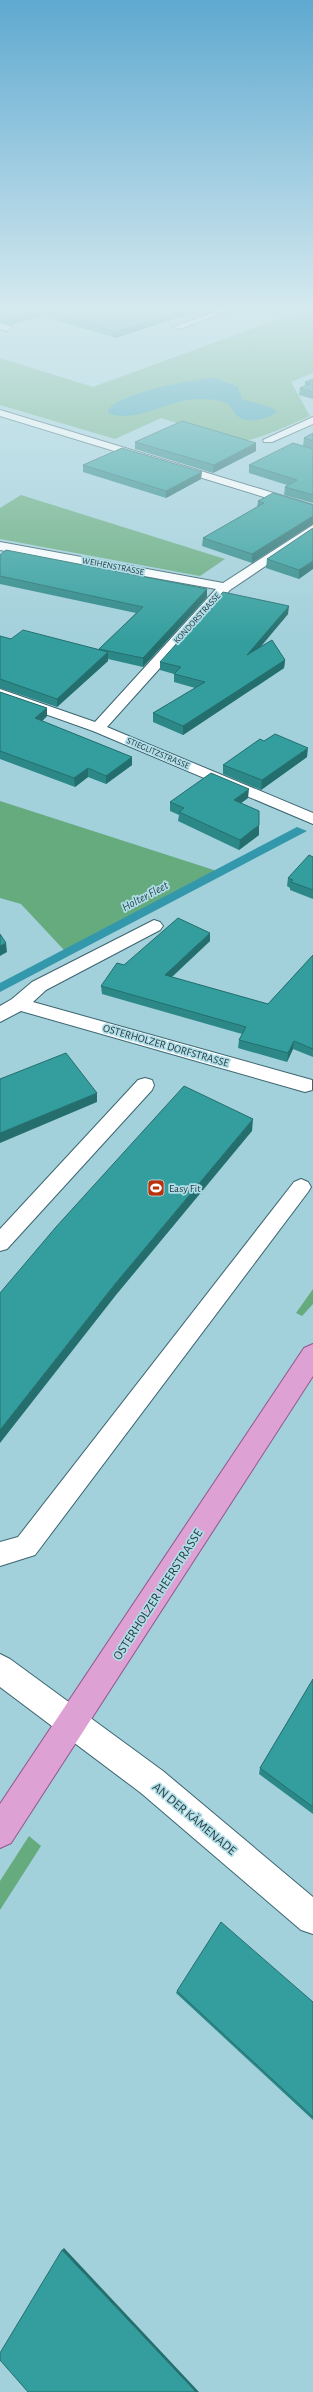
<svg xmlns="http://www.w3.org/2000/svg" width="313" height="2392" font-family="'Alegreya Sans',sans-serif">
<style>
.green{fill:#66ab7e}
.water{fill:#3398ac}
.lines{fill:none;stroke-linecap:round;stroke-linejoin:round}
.service-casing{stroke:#3b6570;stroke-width:2}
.minor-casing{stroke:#3b6570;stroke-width:2}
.primary-casing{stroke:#91568d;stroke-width:2}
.service{fill:#fff;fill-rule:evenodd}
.minor{fill:#fff;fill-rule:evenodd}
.primary{fill:#dea1d3;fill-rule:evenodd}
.wall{fill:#2c8887}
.shaded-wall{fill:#246f6e}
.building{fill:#339e9d;stroke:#246f6e}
.labels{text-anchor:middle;stroke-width:3.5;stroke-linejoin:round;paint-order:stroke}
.far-street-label{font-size:9px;fill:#2a3d41;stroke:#afdde8}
.street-label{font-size:11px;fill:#2a3d41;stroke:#afdde8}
.poi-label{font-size:11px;fill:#2a3d41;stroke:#afdde8;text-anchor:start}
.water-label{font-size:12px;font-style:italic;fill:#2d4b52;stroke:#afdde8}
.near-street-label{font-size:13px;fill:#2a3d41;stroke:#afdde8}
</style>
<rect width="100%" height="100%" fill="#a2d0db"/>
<g class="green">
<path d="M306 309H313V373L291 382 310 416C292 424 273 433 253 439 229 445 185 425 161 418L115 439 0 405V358L93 387Z"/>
<polygon points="21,495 225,559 200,576 0,539 0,508"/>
<polygon points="0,801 217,871 64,950 21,904 0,898"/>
<polygon points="313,1289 313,1304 302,1316 296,1313"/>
<polygon points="29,1836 41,1846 0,1910 0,1881"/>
</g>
<g class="water">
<path d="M216 378 238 387 242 399 273 408 277 412C267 420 246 424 236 415 232 411 232 406 226 403 219 400 210 399 202 399 170 397 142 423 109 414L108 410C122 392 192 379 216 378Z"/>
<polygon points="297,827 307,831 0,992 0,983"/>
</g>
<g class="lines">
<g class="service-casing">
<g id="service">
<polygon points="223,309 233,309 180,329 173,327"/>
<polygon points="145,1078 152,1080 154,1085 152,1090 7,1249 0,1251 0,1229 138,1080"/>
<polygon points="301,1179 308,1182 311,1187 308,1192 35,1555 0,1566 0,1542 18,1537 294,1182"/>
</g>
</g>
<g class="minor-casing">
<g id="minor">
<polygon points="0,323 10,326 11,328 7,331 0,329"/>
<polygon points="0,410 313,505 313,512 0,416"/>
<polygon points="313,417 313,424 272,442 264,442 263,440"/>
<polygon points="313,525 313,534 230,590 107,727 313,813 313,824 93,731 0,698 0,689 95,722 216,589 0,550 0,542 223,583"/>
<polygon points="154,920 160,922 163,926 160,930 46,990 33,1002 312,1080 312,1090 305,1092 21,1011 0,1022 0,1006 12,999 32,982"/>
<polygon points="0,1654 10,1659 163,1771 313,1897 313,1934 301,1930 141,1793 0,1687"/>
</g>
</g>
<g class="primary-casing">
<polygon id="primary" points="313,1344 313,1376 11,1843 0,1848 0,1804 304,1348"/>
</g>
<use href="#service" class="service"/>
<use href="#minor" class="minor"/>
<use href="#primary" class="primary"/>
</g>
<g class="wall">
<polygon points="0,309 204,309 116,338 42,316 11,325 0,322"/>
<polygon points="313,379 313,399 299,395 300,388 305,386 305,382"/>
<polygon points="313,433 313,449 303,446 304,438"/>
<polygon points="135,442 256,443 256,451 213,473 135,449"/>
<polygon points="313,449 313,503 284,495 285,487 287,485 249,473 249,465"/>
<polygon points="83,465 201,479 166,498 83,472"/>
<polygon points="258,501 313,505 252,563 202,546 203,538 257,507"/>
<polygon points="313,528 299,579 266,568 267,559"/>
<polygon points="0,555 207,597 143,667 108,659 108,661 57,707 0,688 0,636 11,639 99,650 99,649 136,613 0,584"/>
<polygon points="288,614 260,647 285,660 284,668 183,735 153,722 153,713 195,688 174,682 174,674 160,670 160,662"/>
<polygon points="0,692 47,708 47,716 42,721 132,757 132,765 106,784 88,777 75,787 0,759"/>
<polygon points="307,757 261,790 223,774 223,765"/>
<polygon points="248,798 241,803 259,835 239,850 178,821 179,815 170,811 170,802"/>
<polygon points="313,857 313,899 290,890 290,888 287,886 288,878"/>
<polygon points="210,941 172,977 268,1004 313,955 313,1057 293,1049 287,1062 238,1048 239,1040 242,1034 102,994 101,986 124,965"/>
<polygon points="313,1679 313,1814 259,1774 260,1768"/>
<polygon points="177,1991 313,2002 313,2120 176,1993"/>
</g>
<g class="shaded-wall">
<polygon points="187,309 204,309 116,338 116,332"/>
<polygon points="42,310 42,316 11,325 11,319"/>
<polygon points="256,443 256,451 213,473 214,465"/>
<polygon points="202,472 201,479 166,498 166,491"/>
<polygon points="313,516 313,524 252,563 252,554"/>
<polygon points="313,561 313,569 299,579 299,570"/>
<polygon points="207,589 207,597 143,667 143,658"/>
<polygon points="289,606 288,614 247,663 247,655"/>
<polygon points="108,652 108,661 57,707 57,699"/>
<polygon points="285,660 284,668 183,735 183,726"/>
<polygon points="47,708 47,716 36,727 35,718"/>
<polygon points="308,748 307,757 261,790 262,780"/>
<polygon points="132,757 132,765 106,784 106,776"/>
<polygon points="88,768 88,777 75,787 74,778"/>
<polygon points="249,789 248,798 233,809 234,800"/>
<polygon points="259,825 259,835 239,850 240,840"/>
<polygon points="210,933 210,941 165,983 165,975"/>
<polygon points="6,943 7,952 0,956 0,946"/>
<polygon points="294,1041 293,1049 287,1062 288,1053"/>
<polygon points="97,1093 97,1102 0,1143 0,1133"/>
<polygon points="253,1119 252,1131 116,1295 0,1443 0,1430 115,1284"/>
<polygon points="64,2248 199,2392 196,2392 62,2250"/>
</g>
<g class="building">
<polygon points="0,309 187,309 116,332 42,310 11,319 0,316"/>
<polygon points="313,379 313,392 300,388 310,384 305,382"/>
<polygon points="182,421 256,443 214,465 135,442"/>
<polygon points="313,433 313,441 304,438"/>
<polygon points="293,443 313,449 313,495 285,487 297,480 249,465"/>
<polygon points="122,448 202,472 166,491 83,465"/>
<polygon points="273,493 313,505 313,516 252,554 203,538 264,503 258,501"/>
<polygon points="313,528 313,561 299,570 267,559"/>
<polygon points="6,550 207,589 143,658 99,649 143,607 0,576 0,555"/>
<polygon points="223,592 289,606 247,655 272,640 285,660 183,726 153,713 205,682 174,674 181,667 160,662"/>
<polygon points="23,630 108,652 57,699 0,679 0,636 11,639"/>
<polygon points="0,692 47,708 35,718 132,757 106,776 88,768 74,778 0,751"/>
<polygon points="275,734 308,748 262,780 223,765 260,739 264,741"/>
<polygon points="211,773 249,789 234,800 259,811 259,825 240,840 179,812 184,808 170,802"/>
<polygon points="309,855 313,857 313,890 291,882 293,880 288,878"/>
<polygon points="178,918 210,933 165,975 268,1004 313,955 313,1049 294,1041 288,1053 239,1040 246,1027 101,986 117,963 124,965"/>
<polygon points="0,934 6,943 0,946"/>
<polygon points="66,1053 97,1093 0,1133 0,1079"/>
<polygon points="184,1086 253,1119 115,1284 0,1430 0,1293 56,1227"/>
<polygon points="313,1679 313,1807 260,1768"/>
<polygon points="221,1922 313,2002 313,2117 177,1991"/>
<polygon points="62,2250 196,2392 28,2392 0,2360 0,2353"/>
</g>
<linearGradient id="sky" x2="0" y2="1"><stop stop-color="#5fa9d0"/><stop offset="0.48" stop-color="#d5eaef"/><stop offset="1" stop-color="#d5eaef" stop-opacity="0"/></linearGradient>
<rect width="313" height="643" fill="url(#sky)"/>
<defs>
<g id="stadium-square" transform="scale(0.9)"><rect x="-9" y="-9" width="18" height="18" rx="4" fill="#bb310b" stroke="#afdde8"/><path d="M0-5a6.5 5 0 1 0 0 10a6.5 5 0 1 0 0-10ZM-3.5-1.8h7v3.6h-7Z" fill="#fff"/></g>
</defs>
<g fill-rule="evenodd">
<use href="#stadium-square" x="156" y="1188"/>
</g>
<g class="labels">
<g class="far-street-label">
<text transform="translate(113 566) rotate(11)" y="3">WEIHENSTRASSE</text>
<text transform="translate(197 618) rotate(-48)" y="3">KONDORSTRASSE</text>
<text transform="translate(158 753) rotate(23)" y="3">STIEGLITZSTRASSE</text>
</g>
<g class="street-label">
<text transform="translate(166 1045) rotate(16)" y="4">OSTERHOLZER DORFSTRASSE</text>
</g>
<g class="poi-label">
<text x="169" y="1192">Easy Fit</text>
</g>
<g class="water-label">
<text transform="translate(145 896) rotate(-28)" y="4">Holter Fleet</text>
</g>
<g class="near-street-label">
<text transform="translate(157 1594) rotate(-57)" y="5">OSTERHOLZER HEERSTRASSE</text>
<text transform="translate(195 1818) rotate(40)" y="5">AN DER KÄMENADE</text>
</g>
</g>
</svg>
